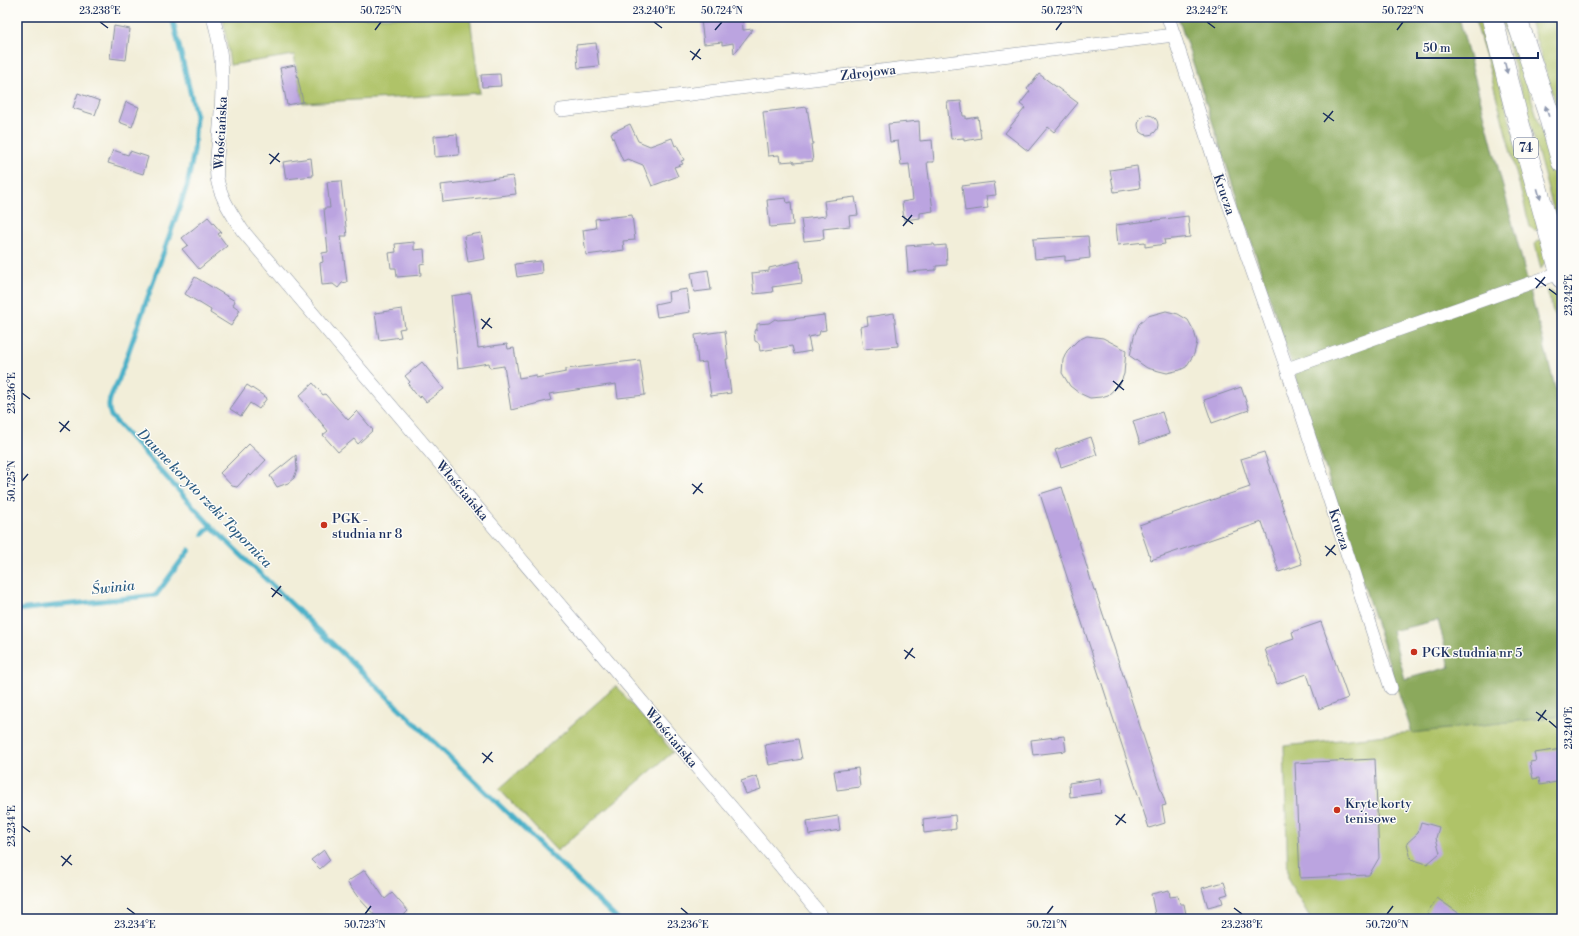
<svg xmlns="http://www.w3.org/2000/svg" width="1579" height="936" font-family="'Libre Bodoni',serif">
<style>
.green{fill:#afc367;stroke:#657962}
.forest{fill:#8ba95c;stroke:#536c5d;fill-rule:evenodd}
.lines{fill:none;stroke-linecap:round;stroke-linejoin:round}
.stream{stroke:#49b0c8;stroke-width:5}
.building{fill:#bba4e0}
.minor-casing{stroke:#868e9c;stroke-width:14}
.primary-casing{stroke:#868e9c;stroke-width:22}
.minor{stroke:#fff;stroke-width:13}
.primary{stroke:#fff;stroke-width:21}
.oneway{fill:#8d97ae}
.ticks{fill:none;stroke:#1b2f5e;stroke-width:1.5}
.poi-dot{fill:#c8321e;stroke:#fdfcf7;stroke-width:1.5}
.labels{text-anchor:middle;stroke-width:3;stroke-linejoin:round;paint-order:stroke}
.shield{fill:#fdfcf7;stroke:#5f6c8c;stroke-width:1}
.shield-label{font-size:12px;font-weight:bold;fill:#1b2f5e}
.street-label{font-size:13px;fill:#1b2f5e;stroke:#fdfcf7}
.poi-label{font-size:13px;fill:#1b2f5e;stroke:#fdfcf7;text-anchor:start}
.water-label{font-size:14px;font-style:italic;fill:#2b5c83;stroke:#fdfcf7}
.neatline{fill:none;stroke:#1b2f5e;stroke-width:1.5}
.ticks-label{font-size:10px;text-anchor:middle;fill:#1b2f5e}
</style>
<rect width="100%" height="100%" fill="#fdfcf7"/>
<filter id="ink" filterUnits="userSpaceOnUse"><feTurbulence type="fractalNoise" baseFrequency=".025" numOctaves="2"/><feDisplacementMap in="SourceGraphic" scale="8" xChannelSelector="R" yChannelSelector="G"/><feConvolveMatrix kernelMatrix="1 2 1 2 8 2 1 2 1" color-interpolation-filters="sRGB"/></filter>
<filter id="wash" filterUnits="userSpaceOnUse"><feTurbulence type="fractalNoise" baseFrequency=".012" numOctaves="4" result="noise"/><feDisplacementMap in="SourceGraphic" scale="16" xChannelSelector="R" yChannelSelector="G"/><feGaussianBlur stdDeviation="0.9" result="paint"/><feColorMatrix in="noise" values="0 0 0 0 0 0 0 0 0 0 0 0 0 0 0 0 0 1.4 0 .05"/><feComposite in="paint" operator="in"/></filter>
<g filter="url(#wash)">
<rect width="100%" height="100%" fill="#f2eed9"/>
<g class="green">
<polygon points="223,17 470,17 480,93 303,103 294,55 230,65"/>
<polygon points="1474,17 1481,17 1540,229 1534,230 1530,227 1487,60"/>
<polygon points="1501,17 1506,17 1562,196 1562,221 1557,223"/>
<polygon points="1529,17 1562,17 1562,124"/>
<polygon points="1543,240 1547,258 1541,269 1535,244 1536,242"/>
<path d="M1547 290C1567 295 1562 328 1562 344Z"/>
<polygon points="616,686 673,752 557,851 499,789"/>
<polygon points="1562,716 1562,919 1311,919 1288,880 1284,746"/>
</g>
<path class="forest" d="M1178 17H1459L1562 414V716L1412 733ZM1438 620 1450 667 1405 679 1392 631Z"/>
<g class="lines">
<g class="stream">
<path d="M172 17 196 116 194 151 187 186 119 379C113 392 105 402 111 416L211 526 617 919"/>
<polyline points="203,534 211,526"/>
<polyline points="17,610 156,595 189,550"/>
</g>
</g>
<g id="blocks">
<g class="building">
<polygon points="725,17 742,17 743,30 753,29 734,54 733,43 722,45 722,42 704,44 701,20"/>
<polygon points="114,26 130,29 126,60 110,58"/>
<polygon points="596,43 599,66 578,68 576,45"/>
<polygon points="295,65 303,102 287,105 280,68"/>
<polygon points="500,74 501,86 482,87 481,75"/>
<polygon points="1039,74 1078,103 1054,132 1048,127 1028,151 1005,133 1025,108 1020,104 1030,91 1027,89"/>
<polygon points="78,93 100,101 95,115 73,108"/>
<polygon points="961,101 963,116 966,116 966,119 978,117 981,138 964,141 964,138 951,139 947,102"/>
<polygon points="126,102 139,107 132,127 119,122"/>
<polygon points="807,107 813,144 811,144 813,161 794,163 793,161 780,162 779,155 768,156 763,112"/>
<circle cx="1148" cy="125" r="10"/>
<polygon points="919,121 920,141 932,140 934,162 927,162 933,211 920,213 920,218 904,220 902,202 913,200 909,164 901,165 898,141 890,142 888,124"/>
<polygon points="630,124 638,141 650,146 672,138 675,146 677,145 684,160 681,161 683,164 674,167 678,176 652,186 643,165 628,159 623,161 611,133"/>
<polygon points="457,134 459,155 435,157 434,136"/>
<polygon points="113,150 128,155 130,151 148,157 143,174 108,163"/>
<polygon points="311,158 313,176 286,179 283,162"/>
<polygon points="1137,166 1140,188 1114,192 1110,170"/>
<polygon points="513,176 516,194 443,202 441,185"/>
<polygon points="341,181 347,236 341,236 347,282 342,283 338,288 333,284 322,285 320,263 323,262 322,253 328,252 324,208 330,208 327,182"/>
<polygon points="994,182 996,195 986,196 988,208 965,211 962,186"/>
<polygon points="855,197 858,215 849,216 850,226 823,229 824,239 804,241 801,219 826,216 824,201"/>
<polygon points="786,198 787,203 791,202 793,225 770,227 767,200"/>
<polygon points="632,215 635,240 623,241 624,250 586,255 583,230 596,228 595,219"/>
<polygon points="1188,216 1190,237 1164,240 1165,244 1145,247 1145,242 1118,245 1116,225"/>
<polygon points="208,217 221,232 218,234 227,246 199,269 182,249 188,245 182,238"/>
<polygon points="481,233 485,259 468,262 464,236"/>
<polygon points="1088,236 1090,258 1065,261 1065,256 1035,259 1033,239"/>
<polygon points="414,242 414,250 424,249 425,263 420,264 421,275 397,277 396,268 391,268 389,253 396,252 395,244"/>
<polygon points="934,244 935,246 946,245 947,265 936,266 936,270 908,272 906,246"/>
<polygon points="541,261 542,273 517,277 515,264"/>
<polygon points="800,261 802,283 772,287 773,292 754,294 752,273 769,271 769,268"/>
<polygon points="708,270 711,290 694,292 691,273"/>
<polygon points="195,277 235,301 233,305 240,310 231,326 210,313 211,310 185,294"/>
<polygon points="687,289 690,312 657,317 655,304 669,301 668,292"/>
<polygon points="471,293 478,348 507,344 508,349 514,348 519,378 536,375 536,378 566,372 566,369 640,360 645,395 618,398 616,384 549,394 551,400 511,410 504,366 490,368 489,363 458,368 451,296"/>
<polygon points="402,309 405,328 399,329 401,337 379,340 375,313"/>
<polygon points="1166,311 1178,314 1188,320 1194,331 1197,342 1194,354 1186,367 1180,370 1167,373 1147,368 1130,356 1134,336 1139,324 1148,316"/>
<polygon points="894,313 898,346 863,349 860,327 868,325 867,317"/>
<polygon points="824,315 826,330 820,331 819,335 808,337 811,351 794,354 792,346 760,351 759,343 755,341 754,331 757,329 757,324 769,323 775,319 778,320 792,319"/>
<polygon points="725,331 728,359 726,359 731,393 711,396 706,362 698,363 695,335"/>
<polygon points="1087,336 1103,338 1126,350 1124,374 1120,384 1108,395 1101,397 1090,398 1079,393 1070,386 1062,373 1063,360 1067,351 1078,340"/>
<polygon points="422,362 444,389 426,402 421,396 419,398 408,384 410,382 405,376"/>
<polygon points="313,383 323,395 325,394 348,420 357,411 373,430 358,444 354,439 338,452 323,435 328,431 299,396"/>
<polygon points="247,385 267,398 259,409 250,403 241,416 230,409"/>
<polygon points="1241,387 1249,410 1212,423 1204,400"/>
<polygon points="1162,412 1169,434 1140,444 1133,421"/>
<polygon points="1091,437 1097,455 1061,467 1055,450"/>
<polygon points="249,444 266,460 251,476 249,474 237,487 232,486 220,473"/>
<polygon points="1264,452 1302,564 1279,572 1262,522 1151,560 1139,525 1250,487 1241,459"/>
<polygon points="296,455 297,470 294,478 288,483 277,487 270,476"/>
<polygon points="1062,487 1094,590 1095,590 1166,805 1162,806 1165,823 1149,828 1040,494"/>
<polygon points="1321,622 1348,698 1319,709 1307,674 1277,684 1265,649 1294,639 1292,632"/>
<polygon points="1064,736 1066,751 1033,755 1031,740"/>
<polygon points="798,739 802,759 769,765 765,745"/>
<polygon points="1562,749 1562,781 1540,785 1539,778 1533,779 1530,762 1536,761 1534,753"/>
<polygon points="1375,759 1379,858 1369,875 1300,878 1295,763"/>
<polygon points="858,768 860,787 837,790 834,771"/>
<polygon points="757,776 761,789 746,794 741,781"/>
<polygon points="1100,778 1102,793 1070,797 1069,783"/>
<polygon points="955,815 956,829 924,833 923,819"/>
<polygon points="838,816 840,830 809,835 807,821"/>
<polygon points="1421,822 1439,827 1436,838 1440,853 1427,864 1411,859 1407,843 1418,833"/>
<polygon points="324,850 330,860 320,869 311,860"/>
<polygon points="365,870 385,899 392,893 408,911 400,919 378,919 357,896 347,882"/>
<polygon points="1224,882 1228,894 1221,896 1223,903 1208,907 1202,888"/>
<polygon points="1169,890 1170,897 1178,896 1180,904 1184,904 1187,919 1156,919 1151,894"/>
<polygon points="1437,898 1467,919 1435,919 1427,913"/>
</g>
</g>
</g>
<g filter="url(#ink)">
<use href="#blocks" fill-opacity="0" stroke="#868e9c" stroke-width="1"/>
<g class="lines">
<g class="minor-casing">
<g id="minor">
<path d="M213 17C224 53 223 89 220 126 219 143 215 161 217 178 220 197 232 214 242 230L755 835 824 919"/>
<polyline points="1168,17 1225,193 1287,369 1391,688"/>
<polyline points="561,110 1174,35"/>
<polyline points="1287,369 1562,272"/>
</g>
</g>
<g class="primary-casing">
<g id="primary">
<polyline points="1492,17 1518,120 1562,278"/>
<polyline points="1516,17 1548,112 1562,162"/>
</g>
</g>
<use href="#minor" class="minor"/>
<use href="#primary" class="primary"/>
</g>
<defs><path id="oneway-solid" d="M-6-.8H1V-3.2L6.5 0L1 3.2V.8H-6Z"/></defs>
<g class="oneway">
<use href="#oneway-solid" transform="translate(1506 68) rotate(77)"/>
<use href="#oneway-solid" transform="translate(1547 111) rotate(-108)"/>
<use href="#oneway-solid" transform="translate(1539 194) rotate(74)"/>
</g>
</g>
<path class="ticks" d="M100 22 108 28M654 22 662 28M1207 22 1215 28M375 30 381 22M715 30 722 22M1056 30 1062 22M1397 30 1403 22M690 51 701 59M692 60 700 49M1323 113 1334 121M1324 122 1333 111M269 154 280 162M270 164 279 153M902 216 913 224M903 226 912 215M1535 278 1546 286M1536 288 1545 277M1549 289 1557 295M481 319 492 328M482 329 490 318M1113 381 1124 390M1115 391 1123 380M22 393 30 399M59 422 70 431M60 432 69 421M22 481 28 474M692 484 703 493M693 494 702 483M1325 546 1336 555M1326 556 1335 545M271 588 282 596M272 597 281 586M904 650 915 658M905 659 913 648M1536 712 1547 720M1538 721 1546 710M1549 721 1557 728M482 753 493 762M483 763 492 752M1115 815 1126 823M1116 825 1125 814M22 826 30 832M61 856 72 865M62 866 71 855M127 908 135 914M681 908 688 914M1234 908 1242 914M365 914 371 906M1047 914 1053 906M1387 914 1393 906"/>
<g class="poi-dot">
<circle cx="324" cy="525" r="4"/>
<circle cx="1414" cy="652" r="4"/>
<circle cx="1337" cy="810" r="4"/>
</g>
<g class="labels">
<rect class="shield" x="1514" y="138" width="24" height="20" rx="3"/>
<g class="shield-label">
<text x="1526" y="152">74</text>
</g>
<g class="street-label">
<text transform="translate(868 72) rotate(-7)" y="5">Zdrojowa</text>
<text transform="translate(220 133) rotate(-87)" y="5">Włościańska</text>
<text transform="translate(1225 194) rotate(71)" y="5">Krucza</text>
<text transform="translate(463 490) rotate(50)" y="5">Włościańska</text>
<text transform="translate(1340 529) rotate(72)" y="5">Krucza</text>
<text transform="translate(672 737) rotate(50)" y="5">Włościańska</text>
</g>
<g class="poi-label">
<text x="332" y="523">PGK -<tspan x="332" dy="15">studnia nr 8</tspan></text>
<text x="1422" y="657">PGK studnia nr 5</text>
<text x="1345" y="808">Kryte korty<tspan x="1345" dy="15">tenisowe</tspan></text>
</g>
<g class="water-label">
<text transform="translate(205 498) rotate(46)" y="5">Dawne koryto rzeki Topornica</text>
<text transform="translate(113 587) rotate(-6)" y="5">Świnia</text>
</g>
</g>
<rect width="1579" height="936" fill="none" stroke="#fdfcf7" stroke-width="44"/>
<path d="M1417 52v6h121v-6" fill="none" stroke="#1b2f5e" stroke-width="2"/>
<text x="1423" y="52" font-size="12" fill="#1b2f5e" stroke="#fdfcf7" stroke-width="3" paint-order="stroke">50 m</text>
<rect x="22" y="22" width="1535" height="892" class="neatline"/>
<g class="ticks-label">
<text x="100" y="14">23.238°E</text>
<text x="381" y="14">50.725°N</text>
<text x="654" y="14">23.240°E</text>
<text x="722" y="14">50.724°N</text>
<text x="1062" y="14">50.723°N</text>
<text x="1207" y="14">23.242°E</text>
<text x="1403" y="14">50.722°N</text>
<text transform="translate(1568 295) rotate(-90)" y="4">23.242°E</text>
<text transform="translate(11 393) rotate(-90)" y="4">23.236°E</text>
<text transform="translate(11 481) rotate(-90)" y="4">50.725°N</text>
<text transform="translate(1568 728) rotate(-90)" y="4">23.240°E</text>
<text transform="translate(11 826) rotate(-90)" y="4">23.234°E</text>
<text x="135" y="928">23.234°E</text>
<text x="365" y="928">50.723°N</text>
<text x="688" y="928">23.236°E</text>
<text x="1047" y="928">50.721°N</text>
<text x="1242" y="928">23.238°E</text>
<text x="1387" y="928">50.720°N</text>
</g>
</svg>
